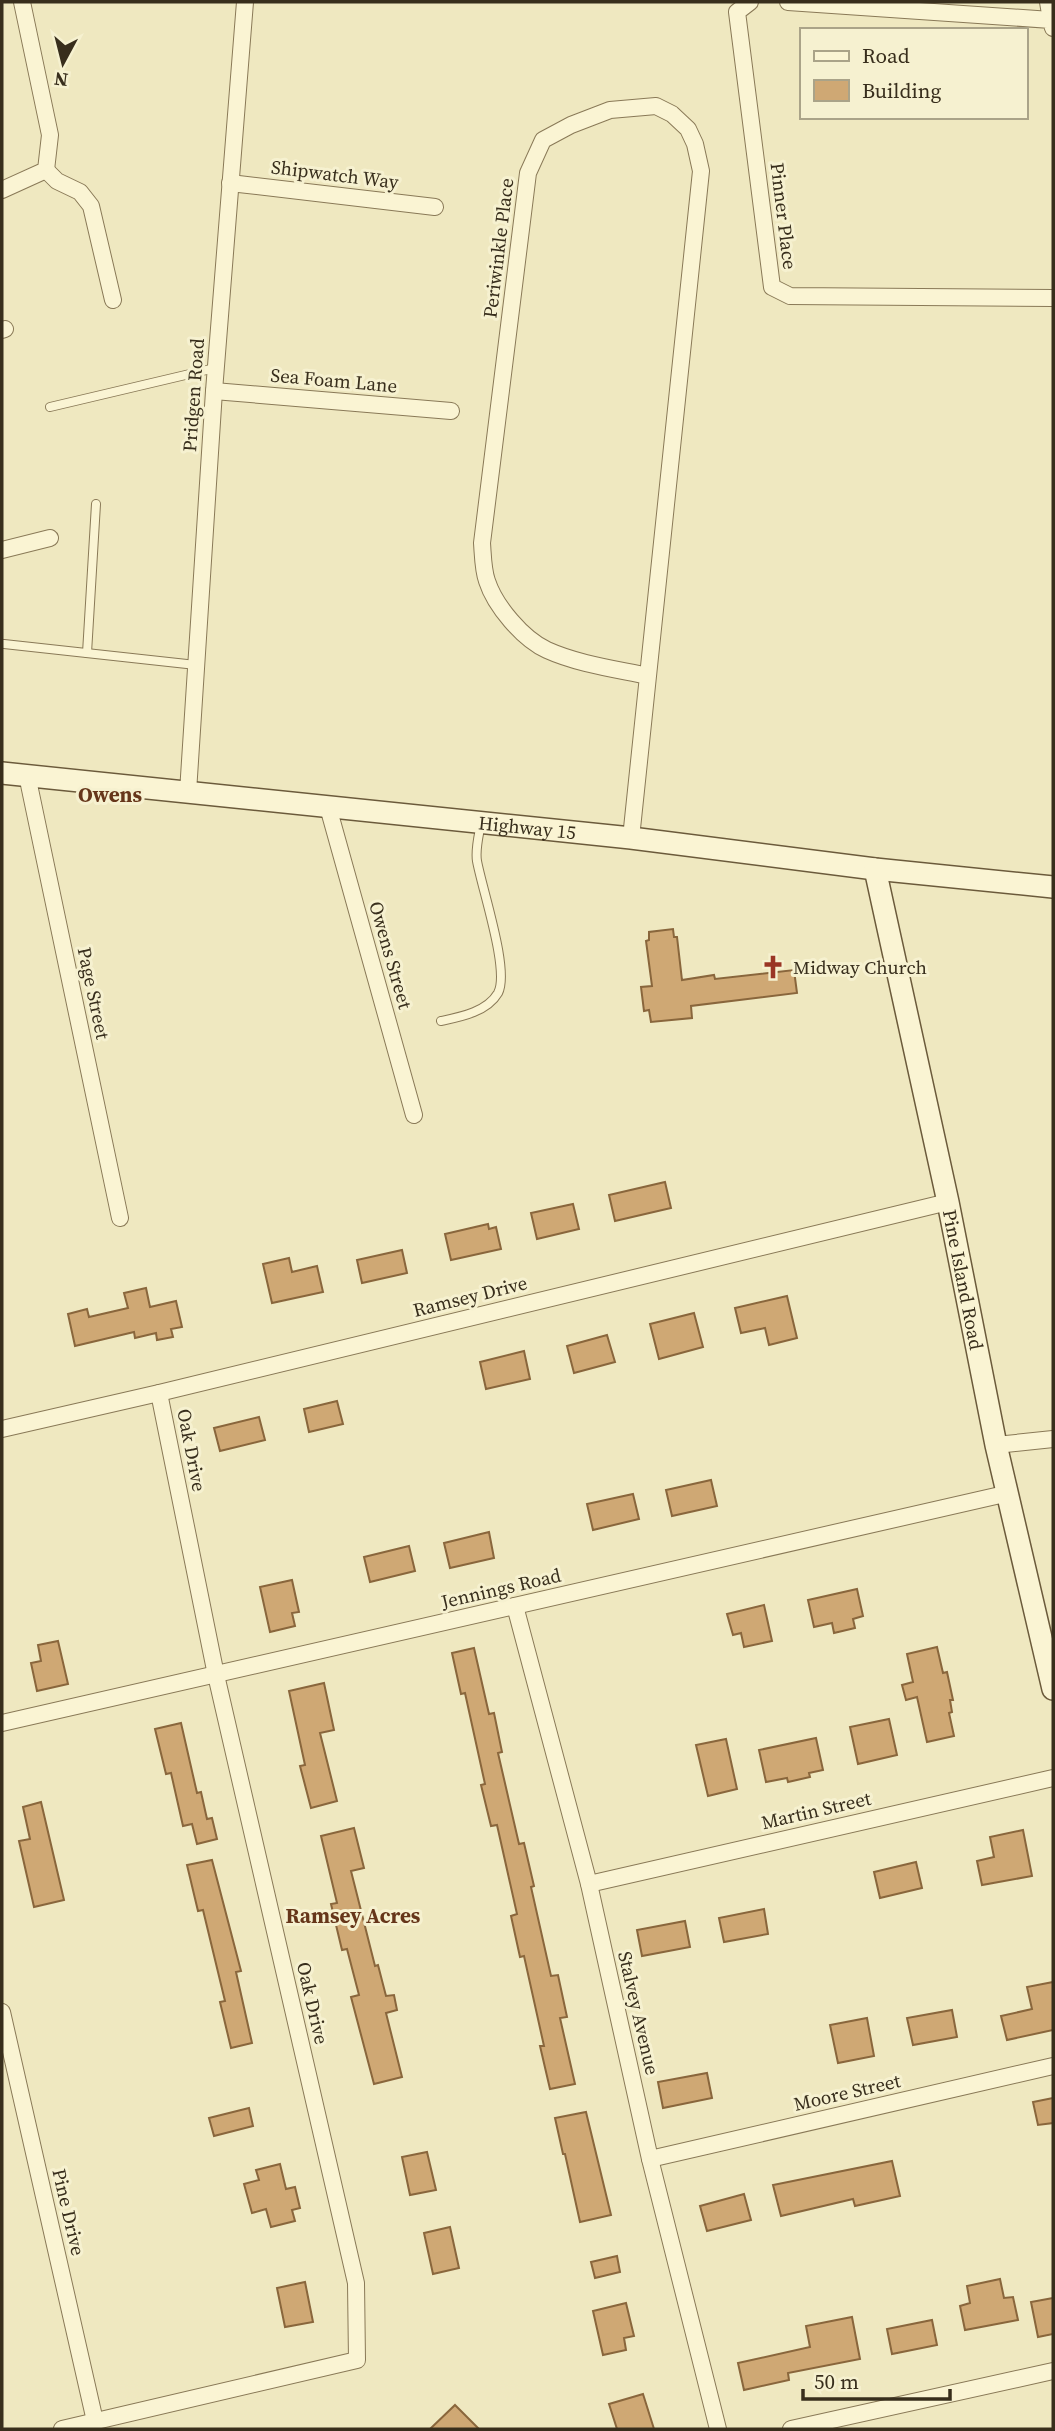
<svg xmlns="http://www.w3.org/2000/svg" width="1055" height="2431" font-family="'Source Serif 4',serif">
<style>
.building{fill:#cfa874;stroke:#89663c;stroke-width:2}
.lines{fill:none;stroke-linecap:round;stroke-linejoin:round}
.lane-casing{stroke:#897957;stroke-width:10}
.street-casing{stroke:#897957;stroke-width:18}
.secondary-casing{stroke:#6b5a3b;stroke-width:24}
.lane{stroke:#faf4d3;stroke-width:8}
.street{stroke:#faf4d3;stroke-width:16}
.secondary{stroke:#faf4d3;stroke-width:21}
.labels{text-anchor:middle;stroke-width:6;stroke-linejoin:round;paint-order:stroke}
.street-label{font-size:19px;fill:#382e1c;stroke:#f6f1d0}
.poi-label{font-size:19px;fill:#382e1c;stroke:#f6f1d0;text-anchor:start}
.neighbourhood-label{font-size:21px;font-weight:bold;fill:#66361a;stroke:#f6f1d0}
</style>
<rect width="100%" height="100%" fill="#efe8c0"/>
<g class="building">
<polygon points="673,929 674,937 677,937 682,980 714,975 715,979 794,970 797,993 691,1006 692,1018 651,1022 649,1010 644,1011 641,987 652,986 646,941 649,940 649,932"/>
<polygon points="665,1182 671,1208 615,1221 609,1195"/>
<polygon points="573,1204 579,1229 537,1239 531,1213"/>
<polygon points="488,1224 489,1229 496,1227 501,1249 451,1260 445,1234"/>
<polygon points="402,1250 407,1273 362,1283 357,1260"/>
<polygon points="289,1258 292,1272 317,1266 323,1292 272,1303 263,1264"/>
<polygon points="146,1288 150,1307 176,1301 182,1327 171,1329 173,1337 157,1340 156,1333 135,1338 134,1332 75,1346 68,1314 87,1309 89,1317 128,1308 124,1293"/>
<polygon points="787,1296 797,1338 769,1345 765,1328 741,1333 735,1308"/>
<polygon points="694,1313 703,1347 659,1359 650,1324"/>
<polygon points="607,1335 615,1362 574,1373 567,1346"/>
<polygon points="524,1351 530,1379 486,1389 480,1362"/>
<polygon points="337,1401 343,1424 309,1432 304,1409"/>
<polygon points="259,1417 265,1440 220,1451 214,1428"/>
<polygon points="711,1480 717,1506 672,1516 666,1490"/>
<polygon points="633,1494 639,1519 593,1530 587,1504"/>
<polygon points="489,1532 494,1558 450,1568 444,1543"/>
<polygon points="409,1546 415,1571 370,1582 364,1557"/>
<polygon points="292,1580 299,1612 292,1613 295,1626 270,1632 260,1587"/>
<polygon points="857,1589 863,1616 853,1619 855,1628 834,1633 832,1623 814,1627 808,1600"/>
<polygon points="764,1605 772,1641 744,1647 741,1633 733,1635 727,1614"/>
<polygon points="58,1641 68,1684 37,1691 31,1663 41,1661 38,1645"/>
<polygon points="937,1647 943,1673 947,1672 953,1700 950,1700 952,1712 949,1713 954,1736 927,1742 917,1697 906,1700 902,1685 913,1682 907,1654"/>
<polygon points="474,1648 489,1714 494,1713 502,1752 498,1753 519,1844 524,1843 534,1886 531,1887 551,1976 558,1975 567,2017 560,2018 575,2084 550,2089 540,2046 544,2046 524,1956 520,1957 511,1916 517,1914 497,1825 491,1826 481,1785 485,1784 465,1693 461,1694 452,1653"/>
<polygon points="324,1683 334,1730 320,1733 337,1801 311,1808 300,1766 305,1765 289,1691"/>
<polygon points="889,1719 897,1755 858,1764 850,1727"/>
<polygon points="181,1723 197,1793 201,1792 207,1819 212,1818 217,1839 197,1844 192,1824 183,1826 171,1773 166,1774 155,1729"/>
<polygon points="816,1738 823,1770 809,1773 810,1777 788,1782 787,1778 766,1782 759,1750"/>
<polygon points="726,1739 737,1789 708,1796 696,1745"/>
<polygon points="41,1802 64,1900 34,1907 19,1841 30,1839 23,1807"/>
<polygon points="354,1828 364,1868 351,1871 375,1966 378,1965 386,1996 394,1995 397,2010 386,2013 402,2077 374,2084 351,1997 359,1995 347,1949 342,1950 331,1904 337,1903 321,1836"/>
<polygon points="1023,1830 1032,1876 982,1885 977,1861 994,1857 990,1837"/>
<polygon points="212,1860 241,1971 236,1972 252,2043 231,2048 220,2002 225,2001 203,1910 198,1911 187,1865"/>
<polygon points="916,1862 922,1888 880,1898 874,1872"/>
<polygon points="764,1909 768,1934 724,1942 719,1918"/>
<polygon points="685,1921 690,1947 642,1956 637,1930"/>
<polygon points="1053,1982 1053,2030 1007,2040 1001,2016 1032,2009 1027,1987"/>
<polygon points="952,2010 957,2037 913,2045 907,2018"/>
<polygon points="867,2018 874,2056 838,2063 830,2025"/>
<polygon points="707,2073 712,2098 663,2108 658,2082"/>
<polygon points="1053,2098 1053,2123 1038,2125 1033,2102"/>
<polygon points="249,2108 253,2126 214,2136 209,2118"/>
<polygon points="586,2112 611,2215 580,2222 565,2154 563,2154 555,2118"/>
<polygon points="427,2152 436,2190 410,2195 402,2157"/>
<polygon points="892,2161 900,2196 855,2206 853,2199 781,2216 773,2185"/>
<polygon points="280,2164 286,2189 295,2187 300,2208 292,2210 295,2221 271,2227 266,2209 252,2213 244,2184 259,2180 256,2170"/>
<polygon points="744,2194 751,2220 707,2231 700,2206"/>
<polygon points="450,2227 459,2268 433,2274 424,2233"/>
<polygon points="617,2256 620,2272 595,2278 591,2262"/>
<polygon points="1000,2279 1004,2298 1013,2297 1018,2320 965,2330 960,2306 970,2303 967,2286"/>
<polygon points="305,2282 313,2322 285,2327 277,2288"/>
<polygon points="1053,2298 1053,2334 1038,2337 1031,2302"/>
<polygon points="626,2303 634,2336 624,2338 626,2350 603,2355 593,2311"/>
<polygon points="852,2317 860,2359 788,2373 789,2380 744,2390 738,2363 810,2347 806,2326"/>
<polygon points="932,2320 937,2345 892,2354 887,2329"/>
<polygon points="643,2394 654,2429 617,2429 609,2404"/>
<polygon points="455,2405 479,2429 430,2429"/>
</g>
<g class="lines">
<g class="lane-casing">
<g id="lane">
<polyline points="50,407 215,368"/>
<polyline points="4,644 196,665"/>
<polyline points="87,653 96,504"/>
<path d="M441 1021C460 1017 487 1012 498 993 510 971 482 889 477 861 475 849 479 835 481 823"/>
</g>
</g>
<g class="street-casing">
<g id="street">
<polyline points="750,2 737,12 772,287 790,296 1053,298"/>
<polyline points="788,2 1051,20 1053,28"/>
<polyline points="1048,2 1051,20"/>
<polyline points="46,170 57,181 80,192 91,206 113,300"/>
<polyline points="230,183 435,207"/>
<polyline points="2,190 46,170 50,135 22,2"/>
<polyline points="2,330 5,329"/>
<polyline points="214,391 451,411"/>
<polyline points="2,550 50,538"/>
<polyline points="27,775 120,1218"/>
<polyline points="188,792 214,391 245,2"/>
<polyline points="328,807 414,1115"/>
<path d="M631 838 701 171 695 144 688 129 672 114 656 106 610 110 571 125 543 140 528 173 482 543C483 556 483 570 487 581 495 606 523 639 547 650 578 664 615 669 648 676"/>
<polyline points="2,1429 159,1393 948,1202"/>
<polyline points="996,1445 1053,1439"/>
<polyline points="515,1606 589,1884 650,2159 718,2429"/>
<polyline points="2,1723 1009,1493"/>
<polyline points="589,1884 1053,1778"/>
<polyline points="2,2012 95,2421"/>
<polyline points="650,2159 1053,2066"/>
<polyline points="62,2429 357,2360 356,2283 216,1675 159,1393"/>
<polyline points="791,2429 1053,2371"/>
</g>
</g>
<g class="secondary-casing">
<g id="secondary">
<path id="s1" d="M2 773 631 838 875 869 1053 887"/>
<path id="s2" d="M875 869 948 1202 996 1445 1053 1689"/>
</g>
</g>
<use href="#lane" class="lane"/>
<use href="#street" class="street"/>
<use href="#secondary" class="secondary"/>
</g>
<defs>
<g id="church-bare" transform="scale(1.89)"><path d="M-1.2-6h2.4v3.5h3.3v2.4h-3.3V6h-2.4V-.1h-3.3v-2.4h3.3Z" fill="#9a3625" stroke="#f6f1d0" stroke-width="2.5" paint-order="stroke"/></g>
</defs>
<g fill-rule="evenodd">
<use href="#church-bare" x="773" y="967"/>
</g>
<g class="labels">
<g class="street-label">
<text transform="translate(335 174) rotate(7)" y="7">Shipwatch Way</text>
<text transform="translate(784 216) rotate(83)" y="7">Pinner Place</text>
<text transform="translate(498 248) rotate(-83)" y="7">Periwinkle Place</text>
<text transform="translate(334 380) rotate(5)" y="7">Sea Foam Lane</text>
<text transform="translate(193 395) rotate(-86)" y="7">Pridgen Road</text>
<text dy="7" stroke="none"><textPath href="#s1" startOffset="528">Highway 15</textPath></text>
<text transform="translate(391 955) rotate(74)" y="7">Owens Street</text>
<text transform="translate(94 993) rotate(78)" y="7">Page Street</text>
<text dy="7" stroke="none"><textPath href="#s2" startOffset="420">Pine Island Road</textPath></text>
<text transform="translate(470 1296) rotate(-14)" y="7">Ramsey Drive</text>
<text transform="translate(192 1450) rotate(79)" y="7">Oak Drive</text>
<text transform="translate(501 1588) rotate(-13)" y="7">Jennings Road</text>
<text transform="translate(816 1810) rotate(-13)" y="7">Martin Street</text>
<text transform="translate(313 2003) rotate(77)" y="7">Oak Drive</text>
<text transform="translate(639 2013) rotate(77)" y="7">Stalvey Avenue</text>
<text transform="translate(847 2092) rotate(-13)" y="7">Moore Street</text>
<text transform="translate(69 2212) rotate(77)" y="7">Pine Drive</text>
</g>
<g class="poi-label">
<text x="793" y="974">Midway Church</text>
</g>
<g class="neighbourhood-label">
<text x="110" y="802">Owens</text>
<text x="353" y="1923">Ramsey Acres</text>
</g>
</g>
<rect width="1055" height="2431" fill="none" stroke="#382e1c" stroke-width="7"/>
<rect x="800" y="28" width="228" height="91" fill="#f6f1d0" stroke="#aaa388" stroke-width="2"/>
<rect x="814" y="51" width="35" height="10" fill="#faf4d3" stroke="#aaa388" stroke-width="2"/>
<text x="862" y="63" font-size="21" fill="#382e1c">Road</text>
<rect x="814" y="80" width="35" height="21" fill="#cfa874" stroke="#aaa388" stroke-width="2"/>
<text x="862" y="98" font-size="21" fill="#382e1c">Building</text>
<g transform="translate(63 63) rotate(187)" stroke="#f6f1d0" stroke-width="5" paint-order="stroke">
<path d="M0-5L12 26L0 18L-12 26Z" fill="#382e1c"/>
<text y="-10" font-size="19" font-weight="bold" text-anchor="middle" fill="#382e1c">N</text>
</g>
<path d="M803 2389v10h147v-10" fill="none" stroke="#382e1c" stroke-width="3.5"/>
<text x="814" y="2389" font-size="21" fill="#382e1c" stroke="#f6f1d0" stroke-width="5" paint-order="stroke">50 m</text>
</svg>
